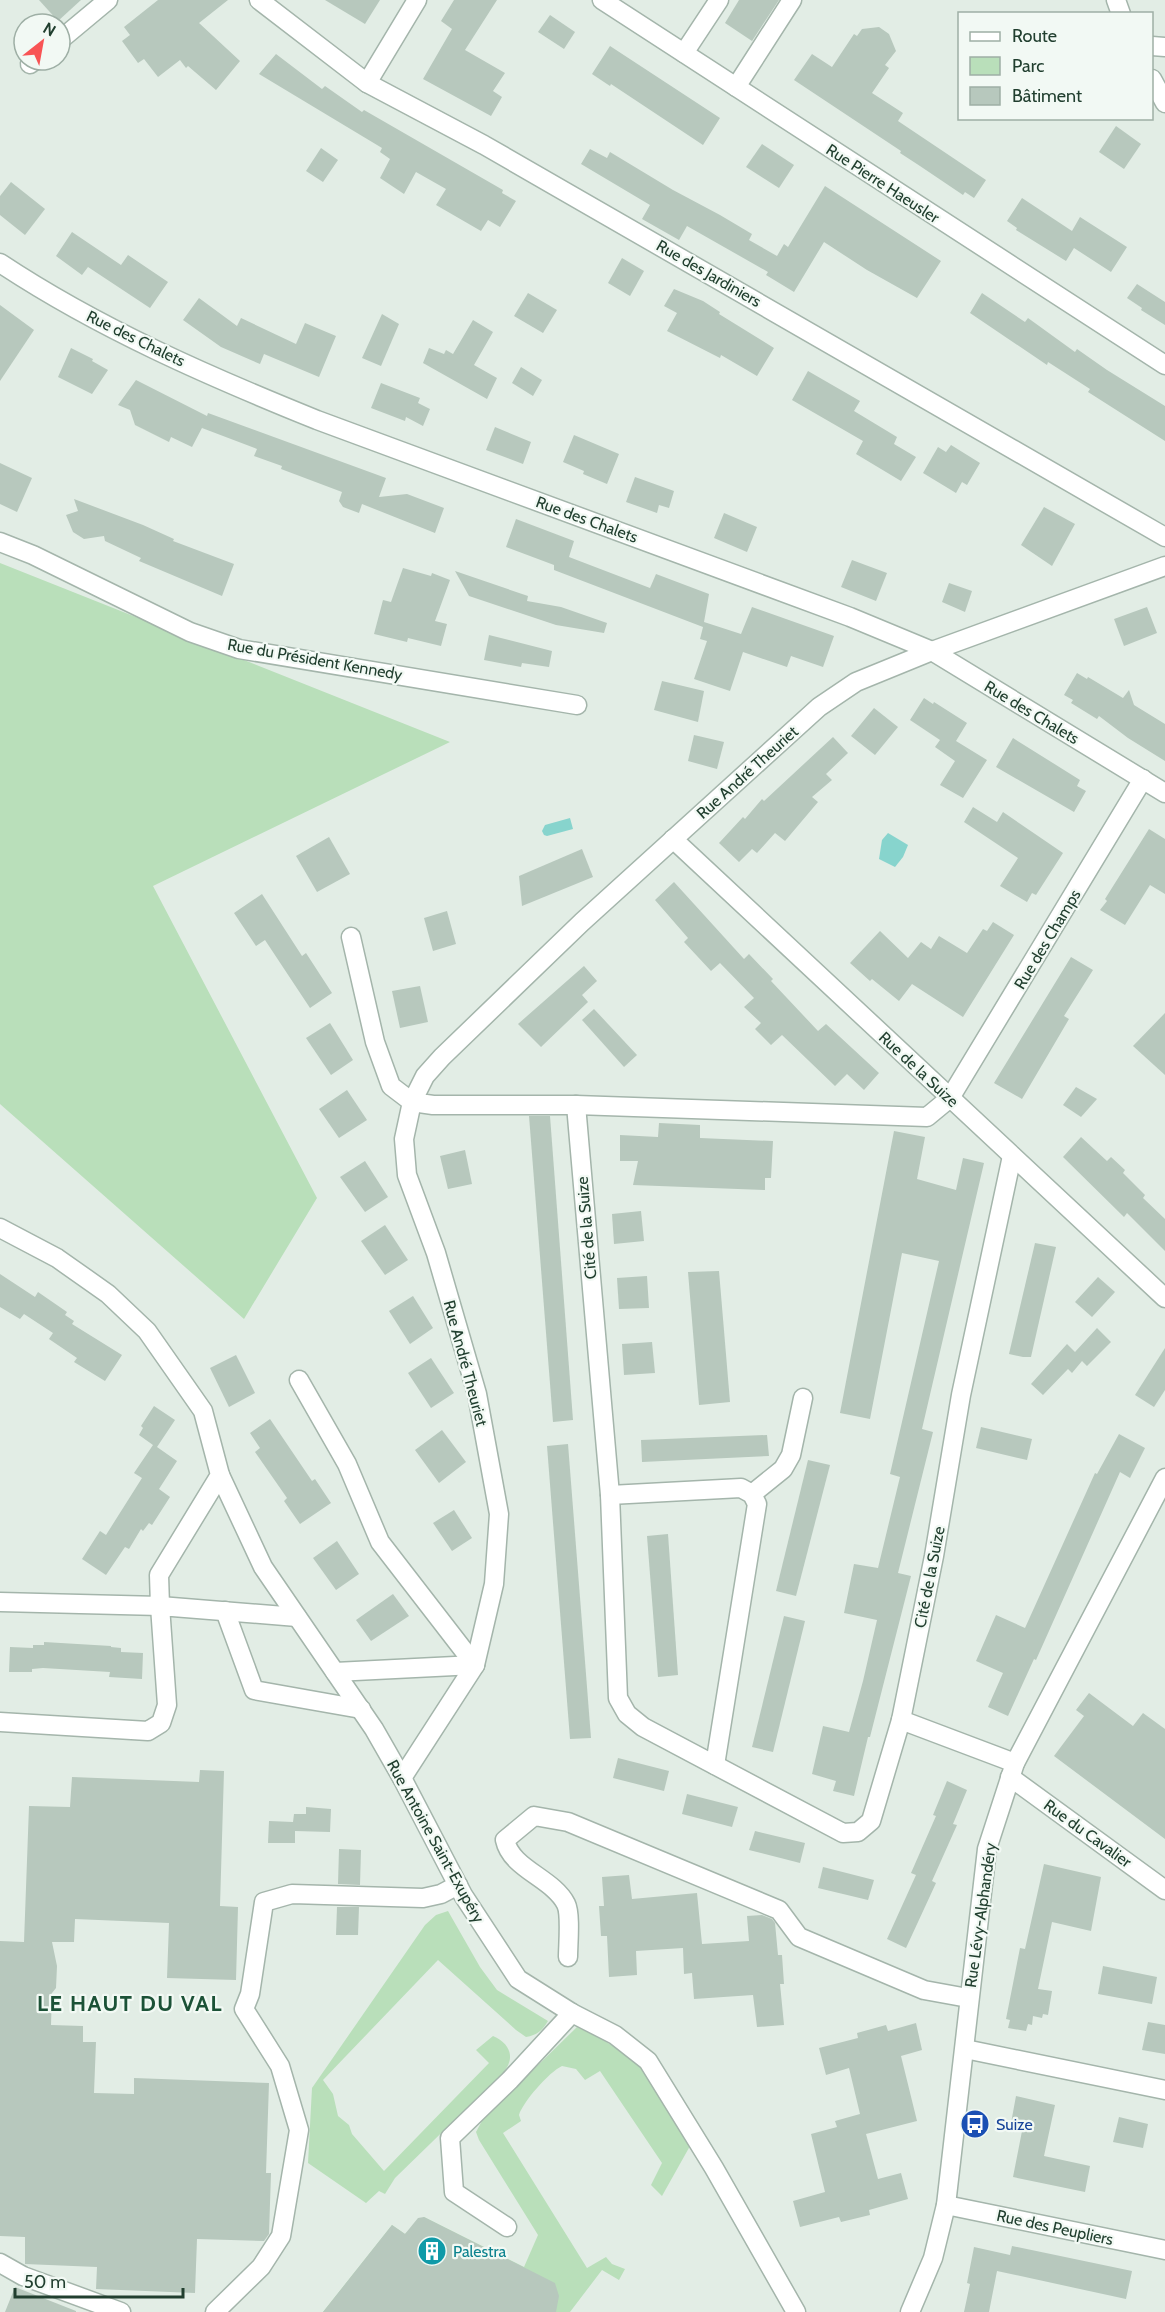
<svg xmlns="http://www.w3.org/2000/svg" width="1165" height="2312" font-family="Cabin,sans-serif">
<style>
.green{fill:#b9dfba}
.water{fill:#87d4cd}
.building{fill:#b7c8bd}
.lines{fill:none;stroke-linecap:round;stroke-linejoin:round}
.minor-casing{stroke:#a4b5ab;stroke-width:21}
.minor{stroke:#fff;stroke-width:18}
.labels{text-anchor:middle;stroke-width:4.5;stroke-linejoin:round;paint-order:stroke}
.street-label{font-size:16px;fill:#213f2f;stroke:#f2f9f4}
.transit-label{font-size:16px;fill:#164399;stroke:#f2f9f4;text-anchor:start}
.culture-label{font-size:16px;fill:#0d838f;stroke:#f2f9f4;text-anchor:start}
.district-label{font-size:22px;font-weight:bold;letter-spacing:1.5px;fill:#1c5237;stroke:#f2f9f4}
</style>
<rect width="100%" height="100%" fill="#e2ede5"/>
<g class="green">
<polygon points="0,563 450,742 153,886 317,1198 244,1319 0,1104"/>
<path d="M448 1911 480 1967 497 1990 548 2021C542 2031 537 2035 526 2037L516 2030 438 1960 323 2080 333 2094 338 2116 349 2125 352 2134 384 2171 489 2063 476 2050 493 2036C510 2043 516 2058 503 2073L395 2178 385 2194 379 2191 366 2203 308 2163 312 2088 425 1925 436 1915Z"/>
<path d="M577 2027C603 2039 631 2054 649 2077 665 2098 677 2123 690 2146L662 2196 651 2185 662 2163 600 2071 585 2080 576 2069 562 2066C549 2072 523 2102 519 2115L521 2121 503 2133 587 2268 606 2257 612 2264 625 2269 619 2280 602 2270 570 2312H323L392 2225 405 2234 424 2217 524 2267 538 2235 479 2140 476 2132 483 2119Z"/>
</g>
<g class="water">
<polygon points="570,818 573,829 547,836 544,835 542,831 545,825"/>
<polygon points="888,833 908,845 903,857 895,867 879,859 882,840"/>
</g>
<g class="building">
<polygon points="39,0 81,0 58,21"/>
<polygon points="158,0 228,0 199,23 240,61 216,90 188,66 186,68 180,60 158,77 144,59 138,63 122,41 130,35 124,27"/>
<polygon points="325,0 380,0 365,24"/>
<polygon points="454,0 497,0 465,50 505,73 493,91 502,97 491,116 423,79 452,29 441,21"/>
<polygon points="739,0 779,0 752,41 725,23"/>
<polygon points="550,15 575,32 564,49 538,32"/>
<polygon points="879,27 889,34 896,51 885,65 889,68 872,93 903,113 898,121 986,180 974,198 965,192 963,195 920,166 900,153 901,151 794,80 812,54 832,67 854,34 857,36 862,29"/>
<polygon points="610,46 720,118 703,145 611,84 610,86 592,74"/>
<polygon points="276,54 322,89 325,86 362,112 364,110 503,190 502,193 516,201 500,227 488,220 481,231 436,205 446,189 416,172 404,194 380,178 390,159 380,152 382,148 259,74"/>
<polygon points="1116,126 1141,144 1124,169 1099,152"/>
<polygon points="762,144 794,165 779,188 746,167"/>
<polygon points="321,148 338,160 323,182 306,171"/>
<polygon points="590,149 607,158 610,152 673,190 720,215 752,234 749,240 777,256 784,244 788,247 825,186 941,261 917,298 867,270 824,242 794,292 766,275 768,272 687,226 679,240 642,219 650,205 581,164"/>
<polygon points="11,182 45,209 25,235 0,215 0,196"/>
<polygon points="1022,198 1072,231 1080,217 1127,247 1111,272 1074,248 1066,261 1016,230 1017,228 1007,221"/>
<polygon points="72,232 121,265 128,255 168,282 150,308 88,267 82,275 56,256"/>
<polygon points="622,258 644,271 630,296 608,283"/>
<polygon points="1137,284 1165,302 1165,325 1141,310 1142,308 1127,298"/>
<polygon points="674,289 703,301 720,312 719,314 774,348 757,376 721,355 720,358 667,331 677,313 664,306"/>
<polygon points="528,293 557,310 543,333 514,316"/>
<polygon points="982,293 1025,322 1028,318 1075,352 1077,349 1107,370 1165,406 1165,441 1088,392 1090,389 1048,362 1047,365 970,313"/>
<polygon points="199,298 237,326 241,318 296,344 305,323 336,336 319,377 264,354 260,364 221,347 183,320"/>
<polygon points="0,305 34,330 0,381"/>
<polygon points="382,314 399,324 381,366 362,358"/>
<polygon points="473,320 493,332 474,365 497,378 487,399 423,363 429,348 444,354 446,350 453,354"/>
<polygon points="71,348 93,359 92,361 108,370 92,394 58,377"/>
<polygon points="521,367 542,380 533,396 512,383"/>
<polygon points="808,371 860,401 854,411 897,437 894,444 916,457 901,481 856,454 863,441 792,400"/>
<polygon points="136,380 207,416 208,413 386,478 379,497 407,494 444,508 435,533 362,504 359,513 343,507 339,501 342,492 281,469 282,466 254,456 257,449 202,428 203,426 192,447 171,437 169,442 135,425 130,410 118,405"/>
<polygon points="381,383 420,398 418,403 430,409 423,426 406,417 405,421 371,408"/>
<polygon points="495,427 531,442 523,464 486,450"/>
<polygon points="574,435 619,454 607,484 583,474 584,471 563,462"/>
<polygon points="951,445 980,463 967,485 962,482 956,493 923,473 938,447 946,452"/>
<polygon points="0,463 32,478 17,512 0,504"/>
<polygon points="635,477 674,491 669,508 659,505 657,513 626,502"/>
<polygon points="74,499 143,525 174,539 173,541 234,564 222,596 139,561 141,558 105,541 104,536 84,539 73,532 66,515 78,511"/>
<polygon points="1044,507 1075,524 1052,566 1021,545"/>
<polygon points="724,513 757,527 747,552 714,538"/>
<polygon points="516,519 574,541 569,557 650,588 656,574 709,594 704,622 741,634 752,607 834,636 823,667 791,656 787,667 743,652 730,691 694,679 707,641 700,639 703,627 554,570 554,565 506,547"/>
<polygon points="852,560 887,573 876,601 841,587"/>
<polygon points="403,568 431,576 432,573 450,580 435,621 447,624 441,646 408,638 407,642 374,634 383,600 391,602"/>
<polygon points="455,571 528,596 527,601 561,607 607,623 604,633 556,625 469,596"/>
<polygon points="949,583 972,591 965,612 942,602"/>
<polygon points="1147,607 1157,633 1124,646 1114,619"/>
<polygon points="489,635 552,651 549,667 522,663 521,667 484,660"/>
<polygon points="1077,673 1087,679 1088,677 1123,698 1129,690 1134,705 1165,724 1165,761 1128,738 1099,716 1097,719 1071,703 1073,700 1064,695"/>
<polygon points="662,681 704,691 698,722 654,710"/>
<polygon points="924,698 933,704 934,702 967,723 956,741 987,760 963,798 940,785 955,761 935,747 940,740 910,720"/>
<polygon points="874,708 898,727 875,755 851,736"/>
<polygon points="694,735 724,742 717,769 688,761"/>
<polygon points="833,737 848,753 826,774 832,780 812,797 818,802 785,841 775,833 757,853 752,849 739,862 719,843 743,817 745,819 762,799 764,801"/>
<polygon points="1013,738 1080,780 1077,786 1086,791 1074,812 996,767"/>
<polygon points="973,807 997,822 1003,812 1063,853 1036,895 1032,893 1027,902 1000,886 1018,858 964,822"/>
<polygon points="1149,829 1165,839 1165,894 1150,885 1125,925 1100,910 1107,901 1105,899"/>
<polygon points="329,837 350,874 317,892 296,856"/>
<polygon points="582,849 593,877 522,906 519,876"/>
<polygon points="674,882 744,959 749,954 773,979 771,981 818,1031 826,1024 879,1073 864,1090 847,1074 835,1086 782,1035 771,1045 755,1029 761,1023 744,1007 754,998 720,963 711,971 684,942 688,938 655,900"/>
<polygon points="262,894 302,956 306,953 332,993 310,1008 265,940 256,946 234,913"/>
<polygon points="447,911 456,944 433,951 424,918"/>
<polygon points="993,922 1014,935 963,1017 912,984 899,1001 872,979 870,981 850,963 880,931 908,958 921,942 931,949 939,936 967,953 983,929 987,931"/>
<polygon points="1071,957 1093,970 1064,1016 1069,1019 1022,1099 994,1083"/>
<polygon points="584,966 597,981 582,995 588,1002 541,1047 518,1024"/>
<polygon points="420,986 428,1022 400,1028 392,991"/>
<polygon points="594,1009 637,1055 624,1067 582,1020"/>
<polygon points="1165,1013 1165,1075 1133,1046"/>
<polygon points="330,1023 353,1060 331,1075 306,1038"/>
<polygon points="1076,1087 1097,1099 1081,1117 1063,1105"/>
<polygon points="347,1090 367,1120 339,1138 319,1109"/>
<polygon points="529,1116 550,1116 573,1420 553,1422"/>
<polygon points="659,1123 700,1125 700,1138 773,1141 771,1178 765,1178 765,1190 633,1185 638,1161 620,1161 620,1135 658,1137"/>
<polygon points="894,1131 925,1137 917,1179 956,1190 963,1158 984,1163 922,1429 933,1432 898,1573 911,1576 870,1737 868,1737 854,1796 833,1791 836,1781 812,1774 823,1726 849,1732 863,1681 877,1620 844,1613 854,1564 878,1568 900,1477 890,1474 939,1261 902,1253 870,1419 840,1413"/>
<polygon points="1081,1137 1107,1161 1111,1157 1125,1170 1123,1173 1145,1195 1143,1198 1165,1219 1165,1251 1127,1213 1124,1217 1063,1157"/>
<polygon points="465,1150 472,1184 448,1189 440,1156"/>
<polygon points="365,1161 388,1197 365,1212 340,1177"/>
<polygon points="641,1211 644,1241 614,1244 612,1214"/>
<polygon points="385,1225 408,1260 385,1275 361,1241"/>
<polygon points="1035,1243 1056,1247 1031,1357 1023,1357 1009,1354"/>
<polygon points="719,1271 730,1402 699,1405 688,1272"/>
<polygon points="0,1274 35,1297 38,1292 67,1312 65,1315 74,1321 72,1324 122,1355 105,1381 74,1362 77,1358 49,1339 53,1333 24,1314 20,1319 0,1307"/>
<polygon points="647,1276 649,1308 619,1309 617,1278"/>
<polygon points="1098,1277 1115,1292 1092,1317 1075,1302"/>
<polygon points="413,1296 433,1328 410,1344 389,1311"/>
<polygon points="1097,1328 1111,1342 1087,1366 1082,1361 1072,1373 1068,1369 1043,1395 1031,1384 1067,1344 1075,1352"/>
<polygon points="652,1342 655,1373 624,1375 622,1344"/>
<polygon points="1165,1348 1165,1390 1154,1407 1135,1395"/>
<polygon points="236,1355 255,1393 229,1407 210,1368"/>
<polygon points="431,1358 454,1393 431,1408 408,1373"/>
<polygon points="154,1406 175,1420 157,1447 177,1461 159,1489 170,1497 152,1525 149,1523 143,1531 141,1529 129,1549 125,1547 106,1575 82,1559 100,1531 106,1535 142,1478 134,1473 153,1445 139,1435 143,1428 141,1426"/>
<polygon points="270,1419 312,1481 315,1479 331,1503 300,1524 284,1501 287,1498 255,1452 260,1448 250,1433"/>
<polygon points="981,1427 1032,1439 1027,1460 976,1448"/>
<polygon points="442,1430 466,1462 439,1483 415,1450"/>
<polygon points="1119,1434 1145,1448 1130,1478 1120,1472 1036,1660 1034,1659 1008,1716 988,1707 1003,1673 976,1661 996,1615 1025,1628 1095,1473 1097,1474"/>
<polygon points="767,1435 769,1456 642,1462 641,1440"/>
<polygon points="568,1444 591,1738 570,1739 547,1446"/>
<polygon points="808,1460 830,1465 796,1596 776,1591"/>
<polygon points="454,1510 472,1538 452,1551 433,1523"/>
<polygon points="668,1534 678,1675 658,1677 647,1536"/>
<polygon points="337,1541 359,1574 336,1590 313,1558"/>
<polygon points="393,1594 409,1616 371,1641 356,1620"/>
<polygon points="784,1616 805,1621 773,1752 752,1747"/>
<polygon points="44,1642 111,1646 111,1647 121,1648 121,1652 143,1653 142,1679 109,1677 110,1672 43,1668 32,1669 32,1672 9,1672 10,1647 33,1648 33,1645 44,1645"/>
<polygon points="1089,1693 1133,1726 1143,1713 1165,1729 1165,1839 1054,1756 1084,1716 1076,1710"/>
<polygon points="618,1758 669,1771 664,1791 613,1778"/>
<polygon points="200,1770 224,1771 220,1906 238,1907 236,1980 167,1978 169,1923 75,1919 74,1942 52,1942 57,1966 56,1988 52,1993 51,2025 83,2026 83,2042 96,2042 94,2093 134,2094 134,2078 269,2083 266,2173 271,2173 269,2234 264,2241 197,2239 195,2293 96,2289 97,2267 25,2264 25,2237 0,2236 0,1941 24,1942 29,1806 70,1807 72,1777 199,1782"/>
<polygon points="947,1781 967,1790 953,1824 957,1825 932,1881 936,1883 906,1948 887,1939 916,1875 911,1873 936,1816 933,1815"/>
<polygon points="687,1794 738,1807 732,1827 682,1814"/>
<polygon points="306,1807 331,1809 330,1832 295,1831 295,1843 268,1843 269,1821 293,1822 294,1814 306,1814"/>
<polygon points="755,1831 805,1843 800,1863 749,1850"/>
<polygon points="339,1849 361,1850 360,1885 338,1884"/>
<polygon points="1044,1864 1101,1877 1091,1931 1052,1922 1038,1989 1052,1991 1048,2015 1043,2014 1042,2018 1033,2016 1032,2025 1028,2024 1026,2031 1008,2028 1010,2020 1006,2019 1020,1948 1025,1949"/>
<polygon points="823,1867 874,1880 868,1900 818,1888"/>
<polygon points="629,1875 632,1899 697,1893 702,1944 749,1941 747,1916 762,1915 772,1919 775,1923 778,1955 782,1955 784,1984 780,1984 784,2025 757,2027 753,1995 694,1999 692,1973 684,1974 683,1948 636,1951 637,1975 609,1977 607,1936 601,1936 599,1906 604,1906 602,1877"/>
<polygon points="337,1907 359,1907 358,1935 336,1935"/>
<polygon points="1103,1966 1157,1977 1152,2004 1098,1994"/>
<polygon points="1148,2022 1165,2025 1165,2054 1142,2050"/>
<polygon points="916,2023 922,2050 901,2056 917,2121 866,2134 878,2179 901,2173 908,2199 869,2210 870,2215 841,2222 839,2217 800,2227 793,2201 825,2192 811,2134 837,2127 835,2121 860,2114 849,2068 826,2075 819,2048 858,2038 857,2033 886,2025 888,2031"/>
<polygon points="1016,2096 1055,2105 1044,2156 1090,2166 1085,2192 1013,2177 1023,2126 1011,2123"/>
<polygon points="1119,2117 1148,2124 1143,2148 1113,2142"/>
<polygon points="424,2217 555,2283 559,2296 556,2312 323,2312 392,2225 405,2234 418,2218"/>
<polygon points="1012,2246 1132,2271 1126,2299 997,2271 989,2312 964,2312 970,2284 967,2283 974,2247 1010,2255"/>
<polygon points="15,2287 76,2311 76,2312 5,2312"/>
</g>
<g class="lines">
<g class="minor-casing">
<g id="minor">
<polyline points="259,0 367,83 484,145 1165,537"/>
<polyline points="602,0 1165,365"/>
<polyline points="1116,0 1121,14"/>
<polyline points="60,40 108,0"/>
<polyline points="1152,46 1165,47"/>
<polyline points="684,53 719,0"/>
<polyline points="30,64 35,60"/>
<polyline points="1152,79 1165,103"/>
<polyline points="367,83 417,0"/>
<polyline points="736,87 792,0"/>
<path d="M0 263C98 328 208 376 317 420L850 617 932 651 1165 793"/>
<polyline points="0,542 33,555 190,632 239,649 577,705"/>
<polyline points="1143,779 950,1098 927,1117 576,1105 433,1105 412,1102 425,1076 442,1057 582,922 819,707 856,682 932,651 1165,566"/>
<polyline points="673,839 1165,1298"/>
<polyline points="351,937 375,1042 391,1086 412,1102 404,1139 407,1175 436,1253 477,1394 499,1514 494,1584 475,1665 402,1778"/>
<polyline points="576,1105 610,1495 618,1698 627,1714 643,1727 843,1833 858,1832 871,1821 901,1720 934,1556 961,1395 1012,1156"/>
<polyline points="0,1228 57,1258 108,1294 147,1331 203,1411 220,1475 159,1575 160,1606 0,1602"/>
<polyline points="299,1380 347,1464 380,1542 475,1665"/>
<polyline points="220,1475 263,1567 374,1729 402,1778 463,1895 518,1979 572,2013 615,2035 648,2061 714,2168 796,2312"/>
<polyline points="752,1494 783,1469 791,1455 803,1398"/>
<polyline points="610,1495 741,1488 752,1494 757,1504 715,1765"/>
<polyline points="225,1611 254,1690 361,1709"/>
<polyline points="335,1672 475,1665"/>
<polyline points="901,1720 1015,1763"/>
<polyline points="0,1722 148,1731 161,1723 167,1705 160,1606 297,1617"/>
<polyline points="1010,1777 1165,1890"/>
<path d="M568 1957C568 1945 571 1914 566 1904 553 1878 511 1869 505 1840L534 1816 568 1822 779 1910 799 1937 924 1990 968 1998"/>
<polyline points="965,2049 1165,2090"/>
<polyline points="946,2205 1165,2250"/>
<polyline points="507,2227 454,2192 450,2138 510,2080 572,2013"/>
<polyline points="0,2263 23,2276 121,2312"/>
<polyline points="215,2312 261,2267 281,2236 299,2130 280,2066 244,2009 250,1994 264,1902 292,1894 423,1898 441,1894 458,1885"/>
<polyline points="910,2312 933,2258 946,2205 987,1849 1015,1763 1165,1478"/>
</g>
</g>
<use href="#minor" class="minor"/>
</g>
<defs>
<g id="bus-disc" transform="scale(1.5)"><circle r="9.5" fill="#1a4fb4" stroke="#f2f9f4"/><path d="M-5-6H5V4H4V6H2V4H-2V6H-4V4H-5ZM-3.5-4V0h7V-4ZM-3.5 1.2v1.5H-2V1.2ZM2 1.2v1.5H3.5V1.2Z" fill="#fff"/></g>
<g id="building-disc" transform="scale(1.5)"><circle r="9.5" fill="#0f9aa8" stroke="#f2f9f4"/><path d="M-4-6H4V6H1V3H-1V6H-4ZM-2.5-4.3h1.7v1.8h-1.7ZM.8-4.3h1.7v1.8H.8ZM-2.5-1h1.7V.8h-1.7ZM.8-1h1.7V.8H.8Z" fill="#fff"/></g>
</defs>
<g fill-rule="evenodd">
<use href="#bus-disc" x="975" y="2124"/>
<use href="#building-disc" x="432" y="2251"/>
</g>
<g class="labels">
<g class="street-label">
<text transform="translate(883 183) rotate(33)" y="6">Rue Pierre Haeusler</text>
<text transform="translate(709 273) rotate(30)" y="6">Rue des Jardiniers</text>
<text transform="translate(136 338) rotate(26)" y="6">Rue des Chalets</text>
<text transform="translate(587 519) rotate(20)" y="6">Rue des Chalets</text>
<text transform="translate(315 659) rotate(10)" y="6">Rue du Président Kennedy</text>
<text transform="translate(1032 712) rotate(31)" y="6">Rue des Chalets</text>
<text transform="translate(747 772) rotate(-42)" y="6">Rue André Theuriet</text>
<text transform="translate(1047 939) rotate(-59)" y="6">Rue des Champs</text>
<text transform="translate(919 1069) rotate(43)" y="6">Rue de la Suize</text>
<text transform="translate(586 1228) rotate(-95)" y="6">Cité de la Suize</text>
<text transform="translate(466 1363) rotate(75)" y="6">Rue André Theuriet</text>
<text transform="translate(929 1577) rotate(-79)" y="6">Cité de la Suize</text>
<text transform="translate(1088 1833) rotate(36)" y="6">Rue du Cavalier</text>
<text transform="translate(436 1841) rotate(61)" y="6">Rue Antoine Saint-Exupéry</text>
<text transform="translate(980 1915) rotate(-82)" y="6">Rue Lévy-Alphandéry</text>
<text transform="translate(1055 2227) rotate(12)" y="6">Rue des Peupliers</text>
</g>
<g class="transit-label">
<text x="996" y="2130">Suize</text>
</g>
<g class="culture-label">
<text x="453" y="2257">Palestra</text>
</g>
<g class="district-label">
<text x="130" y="2011">LE HAUT DU VAL</text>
</g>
</g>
<rect x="958" y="12" width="195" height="108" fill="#f2f9f4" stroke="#9eafa5" stroke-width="1.5"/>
<rect x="970" y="32" width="30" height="9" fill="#ffffff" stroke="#9eafa5" stroke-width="1.5"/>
<text x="1012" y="42" font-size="18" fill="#213f2f">Route</text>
<rect x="970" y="57" width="30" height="18" fill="#b9dfba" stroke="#9eafa5" stroke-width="1.5"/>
<text x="1012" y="72" font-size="18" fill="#213f2f">Parc</text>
<rect x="970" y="87" width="30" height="18" fill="#b7c8bd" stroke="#9eafa5" stroke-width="1.5"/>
<text x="1012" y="102" font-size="18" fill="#213f2f">Bâtiment</text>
<g transform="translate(42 42) rotate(31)"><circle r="28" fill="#f2f9f4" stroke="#9eafa5" stroke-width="1.5"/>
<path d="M0-4.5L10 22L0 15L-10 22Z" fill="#f85455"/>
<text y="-9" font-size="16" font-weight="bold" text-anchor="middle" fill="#213f2f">N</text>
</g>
<path d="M15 2288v9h168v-9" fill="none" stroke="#213f2f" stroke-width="3"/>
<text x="24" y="2288" font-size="18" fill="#213f2f" stroke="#f2f9f4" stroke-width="4.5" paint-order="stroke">50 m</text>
</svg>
